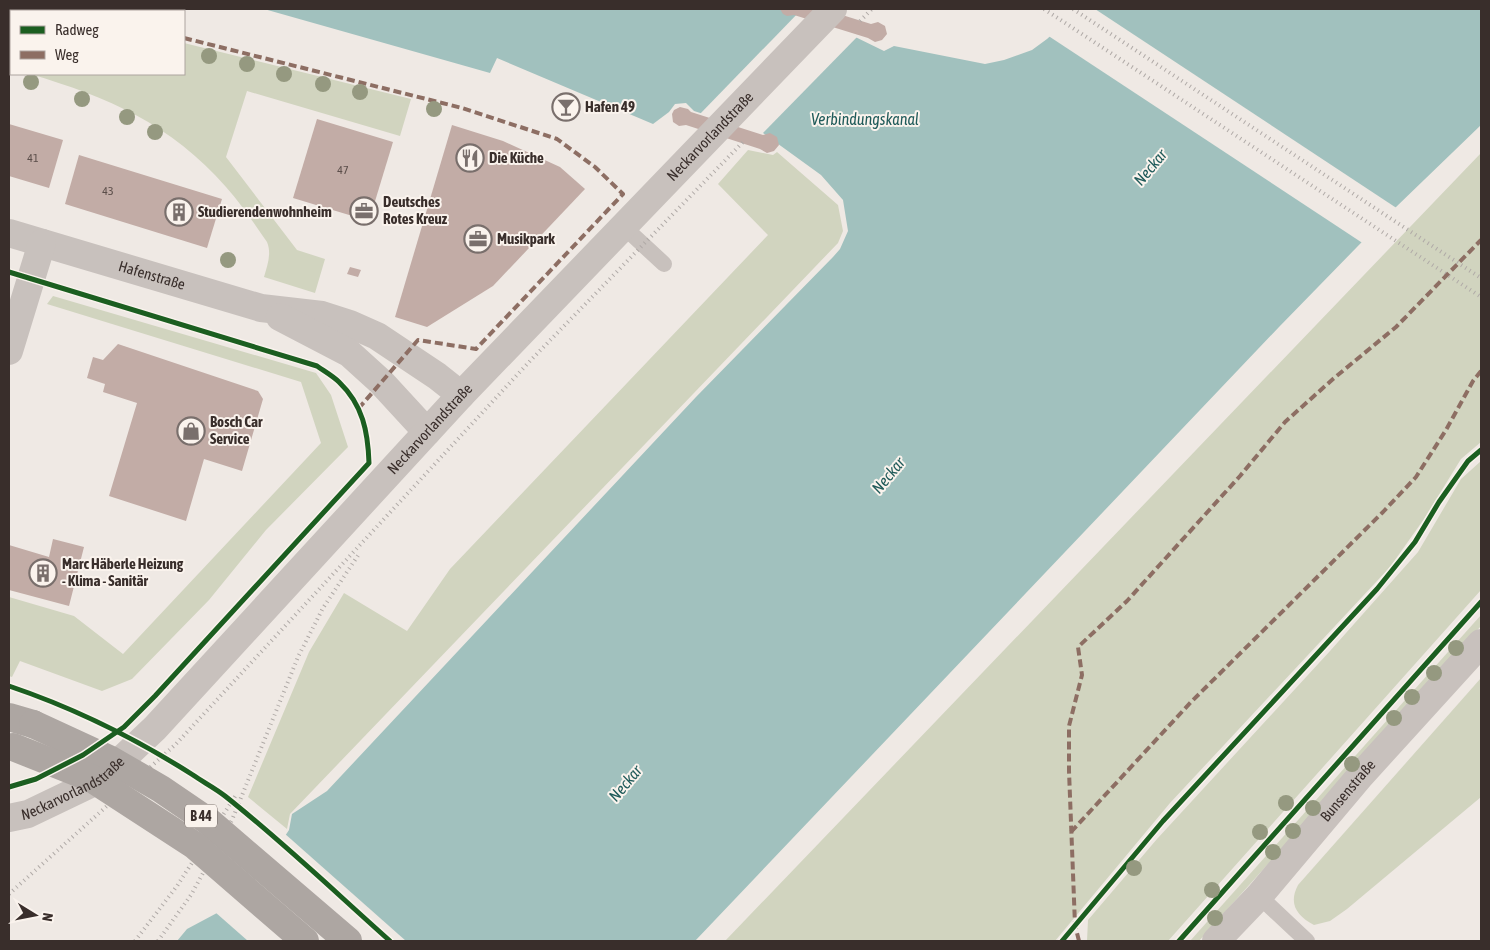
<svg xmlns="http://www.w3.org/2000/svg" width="1490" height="950" font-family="'Asap Condensed',sans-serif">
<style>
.green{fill:#d1d4bf}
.water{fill:#a1c1be}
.pier{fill:#efe9e4}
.building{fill:#c2aca6}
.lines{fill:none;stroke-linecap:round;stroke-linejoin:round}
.service{stroke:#c8c1bd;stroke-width:16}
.minor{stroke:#c8c1bd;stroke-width:28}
.tertiary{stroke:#c8c1bd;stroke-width:28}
.primary{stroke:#ada6a2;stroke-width:28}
.rail{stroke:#b0aaa7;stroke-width:4;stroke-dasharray:1 4;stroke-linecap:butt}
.primary-bridge{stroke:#ada6a2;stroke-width:28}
.quiet{stroke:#8d6e63;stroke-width:4;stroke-dasharray:8 4;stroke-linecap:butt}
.cycleway-casing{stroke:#faf3ed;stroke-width:8}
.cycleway{stroke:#1b5e20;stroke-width:5}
.tree{fill:#959980}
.labels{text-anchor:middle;stroke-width:4;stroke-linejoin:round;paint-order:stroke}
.number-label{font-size:12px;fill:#5b4e4a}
.shield{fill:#faf3ed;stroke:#736965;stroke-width:1}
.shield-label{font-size:14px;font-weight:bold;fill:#392e2b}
.poi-label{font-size:15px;font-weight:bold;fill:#392e2b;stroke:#faf3ed;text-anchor:start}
.street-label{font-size:15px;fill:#392e2b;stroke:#faf3ed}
.water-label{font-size:16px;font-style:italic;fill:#205b5a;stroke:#faf3ed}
</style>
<rect width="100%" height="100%" fill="#efe9e4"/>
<g class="green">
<polygon points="9,9 22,11 11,11 11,68 9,67"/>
<path d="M184 43 411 99 400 136 247 91 226 157 297 250 325 259 315 293 264 277C267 266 272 254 267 242 254 223 241 204 226 187 171 124 108 97 30 74H184Z"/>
<polygon points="748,150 773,155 777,152 838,205 843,231 838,243 290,814 287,829 248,797 309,652 344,593 407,631 450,569 768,235 718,184"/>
<polygon points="1481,153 1481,442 1461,459 1424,519 1390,567 1170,803 1055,941 725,941"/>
<polygon points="53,296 316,373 331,395 348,447 266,530 209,600 132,679 102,691 20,661 12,677 9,676 9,597 74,616 123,654 321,443 301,382 47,304"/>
<polygon points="1481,461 1481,590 1168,941 1087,941 1088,920 1157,839 1330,651 1418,552 1461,479"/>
<polygon points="1481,615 1481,626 1199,941 1190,941"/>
<path d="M1481 678V797L1347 909 1330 921 1314 925C1297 916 1288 904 1298 885Z"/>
</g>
<polygon class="water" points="264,9 798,9 884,51 894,46 985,64 1004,60 1032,50 1047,39 1080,9 1481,9 1481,125 1396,207 1279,327 695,941 177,941 187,929 217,913 285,836 289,830 292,814 327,791 696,397 833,257 840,249 848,231 843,200 821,175 763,133 694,111 686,103 675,104 669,112 653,124 497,58 490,73"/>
<g class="pier">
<polygon points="802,9 858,36 761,135 699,115"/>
<polygon points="1076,9 1095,9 1398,209 1364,244 1047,35"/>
<polygon points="284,833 406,941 248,941 215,912"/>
</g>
<g class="building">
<polygon points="780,9 823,9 871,24 878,22 885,26 887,34 882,40 875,42 868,38 794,15 787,16 783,14"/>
<polygon points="680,107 688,109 691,112 763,135 770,133 777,137 779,145 774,151 767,153 760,149 686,125 679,126 673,122 672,114 674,110"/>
<polygon points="317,119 393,142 369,221 293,198"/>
<polygon points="9,124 63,140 49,188 9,176"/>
<polygon points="452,125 503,141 560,167 585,189 493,286 427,327 395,317"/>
<polygon points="79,155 222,199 207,248 65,204"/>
<polygon points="350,267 361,270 358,277 347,274"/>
<polygon points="118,344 258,391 263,399 242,471 204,459 186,521 109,496 137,403 103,392 105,384 87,378 93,357 103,360"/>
<polygon points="53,539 84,547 69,606 9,590 9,545 49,557"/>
</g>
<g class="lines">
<g class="service">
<polyline points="623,226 664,264"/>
<polyline points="1259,896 1307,941"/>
</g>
<g class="minor">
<path id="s1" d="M9 233 261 308 322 315 350 324 377 336 437 376 461 395"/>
<polyline points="280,317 349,353 381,382 427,432"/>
<polyline points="9,351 42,243"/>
<path id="s2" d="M9 818 28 814 101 779 155 728 461 395 833 9"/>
</g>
<path class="tertiary" id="s3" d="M1216 941 1259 896 1361 775 1481 643"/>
<polyline class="primary" points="9,717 33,724"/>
<g class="rail">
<polyline points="1044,9 1481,297"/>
<polyline points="1073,9 1481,278"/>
<polyline points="860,21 872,9"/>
<polyline points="9,894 176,744 530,361 743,142"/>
<polyline points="135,941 177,886 236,795"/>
<polyline points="158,941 191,895 232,820 298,657 323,608 359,554"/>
</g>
<g class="primary-bridge">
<polyline points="33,724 111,760 161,789 208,821 348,941"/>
<polyline points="13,747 91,778 194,845 305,941"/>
</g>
<g class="quiet">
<polyline points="52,9 63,11"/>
<polyline points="184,38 462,108 557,139 595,167 623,194 476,349 418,340 359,408 361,413"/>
<polyline points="1071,832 1191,702 1383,512 1416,477 1446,430 1473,381 1481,371"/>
<polyline points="1079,941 1075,925 1069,771 1069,726 1082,675 1078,647 1127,601 1240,476 1285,422 1333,379 1396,327 1481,240"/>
</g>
<g class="cycleway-casing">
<g id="cycleway">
<path d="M9 272 317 366C324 371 333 376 339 382 363 405 368 432 369 463L155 696 124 727 83 755 36 779 9 787"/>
<path d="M9 686C74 708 135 738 193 775 203 782 215 788 225 796 282 841 335 892 390 941"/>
<polyline points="1062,941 1163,821 1377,589 1415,542 1439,502 1468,461 1481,450"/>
<polyline points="1179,941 1481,602"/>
</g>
</g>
<use href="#cycleway" class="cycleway"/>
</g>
<g class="tree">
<circle cx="209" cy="56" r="8"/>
<circle cx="247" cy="64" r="8"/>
<circle cx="284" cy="74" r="8"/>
<circle cx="31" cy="82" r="8"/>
<circle cx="323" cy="84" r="8"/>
<circle cx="360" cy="92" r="8"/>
<circle cx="82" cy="99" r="8"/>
<circle cx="434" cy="109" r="8"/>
<circle cx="127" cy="117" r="8"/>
<circle cx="155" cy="132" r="8"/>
<circle cx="228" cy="260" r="8"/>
<circle cx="1456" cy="648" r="8"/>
<circle cx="1434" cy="673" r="8"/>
<circle cx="1412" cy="697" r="8"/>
<circle cx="1394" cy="718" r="8"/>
<circle cx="1352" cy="764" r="8"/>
<circle cx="1286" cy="803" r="8"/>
<circle cx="1313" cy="808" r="8"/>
<circle cx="1293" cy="831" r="8"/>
<circle cx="1260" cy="832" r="8"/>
<circle cx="1273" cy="852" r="8"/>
<circle cx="1134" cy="868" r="8"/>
<circle cx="1212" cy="890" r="8"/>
<circle cx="1215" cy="918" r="8"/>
</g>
<defs>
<g id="bar-ring" transform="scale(1.4375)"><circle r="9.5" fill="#faf3ed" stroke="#796f6c" stroke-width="1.5"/><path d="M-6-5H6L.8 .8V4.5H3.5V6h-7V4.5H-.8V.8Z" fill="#796f6c"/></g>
<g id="restaurant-ring" transform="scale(1.4375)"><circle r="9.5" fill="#faf3ed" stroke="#796f6c" stroke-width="1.5"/><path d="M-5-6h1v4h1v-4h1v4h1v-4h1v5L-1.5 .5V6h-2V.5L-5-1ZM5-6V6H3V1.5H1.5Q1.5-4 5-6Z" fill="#796f6c"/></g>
<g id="office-ring" transform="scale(1.4375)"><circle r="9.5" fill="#faf3ed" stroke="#796f6c" stroke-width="1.5"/><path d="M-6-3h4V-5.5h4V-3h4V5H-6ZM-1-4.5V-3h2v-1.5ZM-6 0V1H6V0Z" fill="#796f6c"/></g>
<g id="building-ring" transform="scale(1.4375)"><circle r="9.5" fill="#faf3ed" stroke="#796f6c" stroke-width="1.5"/><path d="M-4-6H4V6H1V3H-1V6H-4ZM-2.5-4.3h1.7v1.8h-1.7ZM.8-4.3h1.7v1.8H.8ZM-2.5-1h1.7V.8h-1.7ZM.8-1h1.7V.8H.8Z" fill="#796f6c"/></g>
<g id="shop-ring" transform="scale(1.4375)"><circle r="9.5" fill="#faf3ed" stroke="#796f6c" stroke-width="1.5"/><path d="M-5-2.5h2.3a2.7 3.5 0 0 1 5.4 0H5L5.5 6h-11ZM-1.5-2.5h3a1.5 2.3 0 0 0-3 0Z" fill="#796f6c"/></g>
</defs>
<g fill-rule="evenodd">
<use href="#bar-ring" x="566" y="107"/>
<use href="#restaurant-ring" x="470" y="158"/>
<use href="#office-ring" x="364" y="211"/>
<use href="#building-ring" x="179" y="212"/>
<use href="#office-ring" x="478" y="239"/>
<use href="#shop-ring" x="191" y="431"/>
<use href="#building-ring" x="43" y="573"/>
</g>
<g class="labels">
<g class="number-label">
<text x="33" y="162">41</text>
<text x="343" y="174">47</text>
<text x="108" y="195">43</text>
</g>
<rect class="shield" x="185" y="804.5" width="32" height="23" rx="4"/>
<g class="shield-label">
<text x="201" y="821">B 44</text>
</g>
<g class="poi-label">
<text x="585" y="112">Hafen 49</text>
<text x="489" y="163">Die Küche</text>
<text x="383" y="207">Deutsches<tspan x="383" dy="17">Rotes Kreuz</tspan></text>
<text x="198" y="217">Studierendenwohnheim</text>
<text x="497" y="244">Musikpark</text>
<text x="210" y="427">Bosch Car<tspan x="210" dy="17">Service</tspan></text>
<text x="62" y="569">Marc Häberle Heizung<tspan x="62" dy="17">- Klima - Sanitär</tspan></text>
</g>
<g class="street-label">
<text dy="5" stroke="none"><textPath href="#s2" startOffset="986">Neckarvorlandstraße</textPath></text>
<text dy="5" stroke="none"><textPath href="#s1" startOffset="149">Hafenstraße</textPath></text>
<text dy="5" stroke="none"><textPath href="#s2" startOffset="581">Neckarvorlandstraße</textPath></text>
<text dy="5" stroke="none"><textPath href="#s2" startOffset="71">Neckarvorlandstraße</textPath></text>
<text dy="5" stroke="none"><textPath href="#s3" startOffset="200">Bunsenstraße</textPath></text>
</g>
<g class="water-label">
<text x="865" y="125">Verbindungskanal</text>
<text transform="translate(1150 167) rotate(-50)" y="6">Neckar</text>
<text transform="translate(888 475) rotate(-50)" y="6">Neckar</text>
<text transform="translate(625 783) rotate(-50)" y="6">Neckar</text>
</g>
</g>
<rect width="1490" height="950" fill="none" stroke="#392e2b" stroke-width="20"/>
<rect x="10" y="10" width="175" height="65" fill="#faf3ed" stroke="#ada49f"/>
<rect x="20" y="26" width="25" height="8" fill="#1b5e20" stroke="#ada49f"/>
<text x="55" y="35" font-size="15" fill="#392e2b">Radweg</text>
<rect x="20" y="51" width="25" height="8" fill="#8d6e63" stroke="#ada49f"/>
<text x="55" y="60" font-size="15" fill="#392e2b">Weg</text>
<g transform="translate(35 915) rotate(100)" stroke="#faf3ed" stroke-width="4" paint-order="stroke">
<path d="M0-4L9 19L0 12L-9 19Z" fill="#392e2b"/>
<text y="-8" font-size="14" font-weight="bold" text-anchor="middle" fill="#392e2b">N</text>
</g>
</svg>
